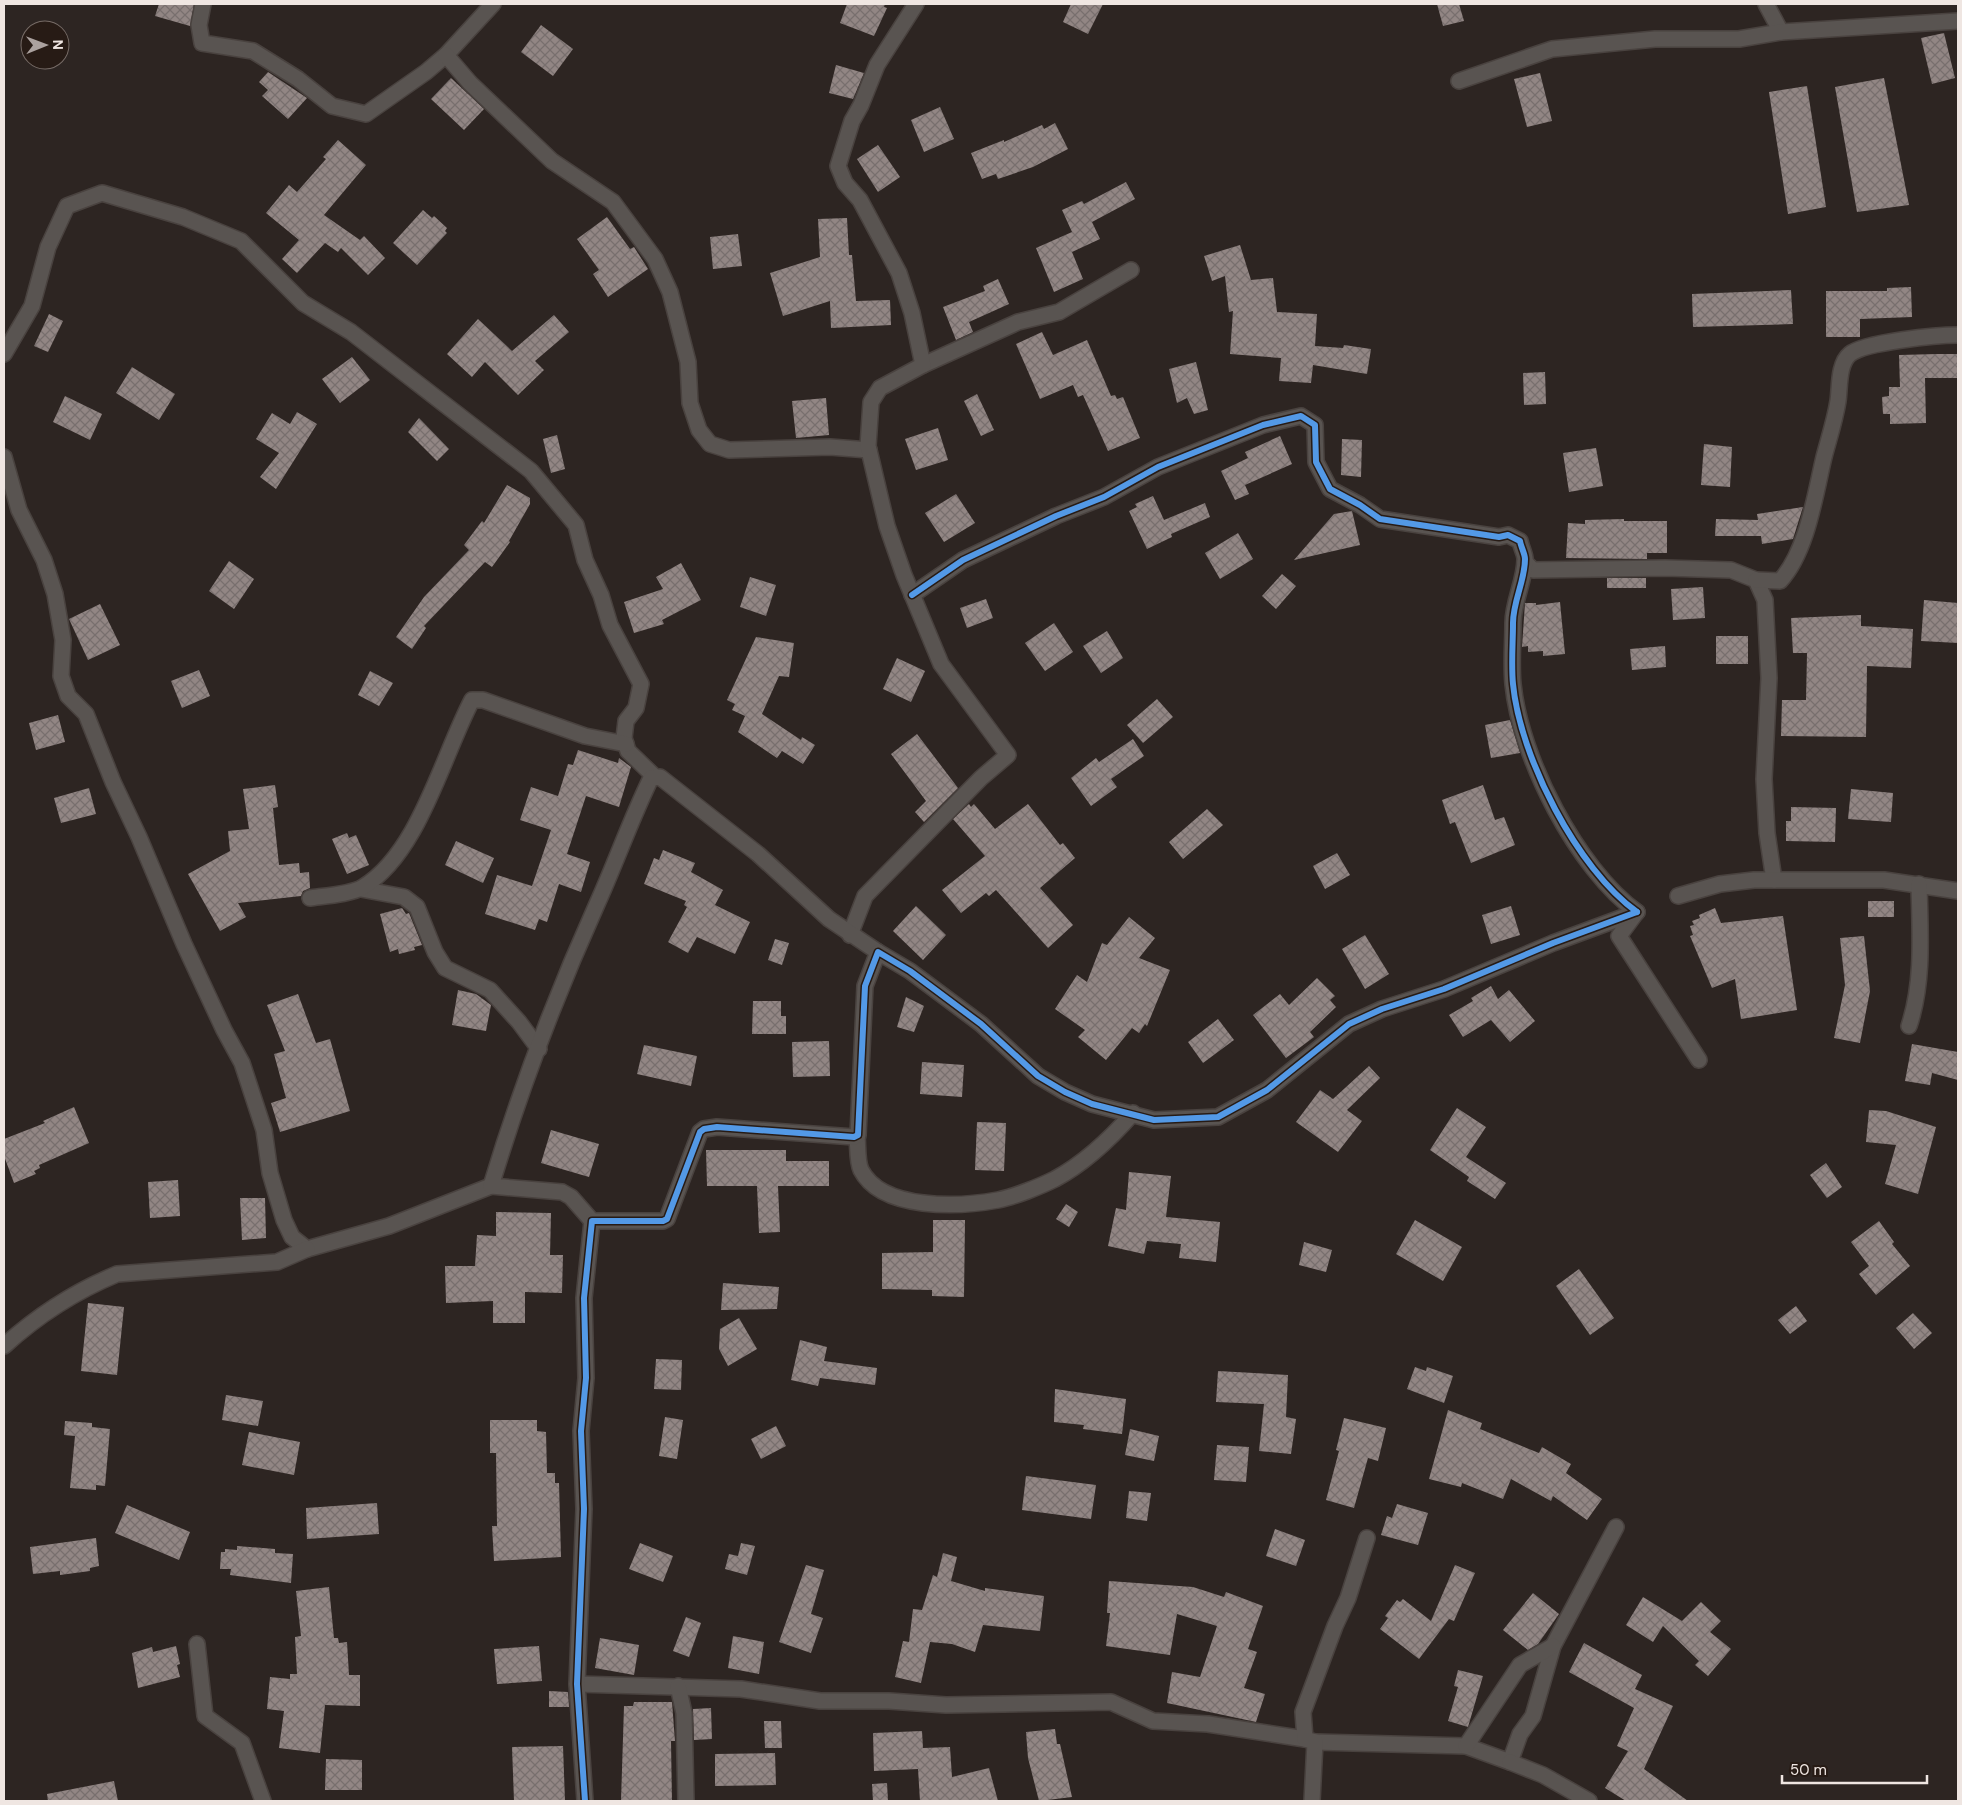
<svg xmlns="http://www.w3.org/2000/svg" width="1962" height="1805" font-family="'DM Sans',sans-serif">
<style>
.building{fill:url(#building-cross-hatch)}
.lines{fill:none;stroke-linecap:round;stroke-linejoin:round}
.minor-casing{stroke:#49423f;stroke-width:18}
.minor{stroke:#595451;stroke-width:15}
.cycleway-casing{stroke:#271b15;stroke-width:9}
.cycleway{stroke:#5399e6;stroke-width:6}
</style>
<defs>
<pattern id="building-cross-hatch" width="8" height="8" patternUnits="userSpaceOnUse" patternTransform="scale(1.25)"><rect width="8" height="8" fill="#928684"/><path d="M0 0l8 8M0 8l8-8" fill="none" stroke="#786f6e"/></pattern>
</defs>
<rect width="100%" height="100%" fill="#2d2522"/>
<g class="building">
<polygon points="159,4 194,4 190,26 155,16"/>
<polygon points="847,4 885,4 884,7 887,8 874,36 840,23"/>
<polygon points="1071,4 1103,4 1088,34 1063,22"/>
<polygon points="1437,4 1459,4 1464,21 1443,26"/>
<polygon points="541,25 573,49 553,76 521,52"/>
<polygon points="1944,33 1955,78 1932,84 1921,38"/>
<polygon points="836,65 864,73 853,99 829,93"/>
<polygon points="268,72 307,98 288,119 262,96 268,90 259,82"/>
<polygon points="1540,73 1552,121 1527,127 1514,79"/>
<polygon points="451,78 484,109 464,130 431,99"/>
<polygon points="1884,78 1909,205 1857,212 1835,87"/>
<polygon points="1807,86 1826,207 1788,214 1769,92"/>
<polygon points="940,107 954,139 924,152 911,120"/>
<polygon points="1055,123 1068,149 1033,167 998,179 996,174 982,179 971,153 1004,140 1004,142 1042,125 1044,129"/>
<polygon points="338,140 366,165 324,215 360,240 364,236 385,258 368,275 341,248 338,252 325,243 297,273 282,259 299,240 266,213 289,185 297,192 326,159 323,157"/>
<polygon points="878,145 900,177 878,192 857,159"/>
<polygon points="1126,182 1135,199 1092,222 1100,239 1072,252 1083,279 1054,292 1036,248 1072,232 1062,210 1082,201 1084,204"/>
<polygon points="423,210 432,218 434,216 447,228 445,231 447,233 417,265 393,243"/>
<polygon points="607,217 630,249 634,247 648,269 608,297 593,274 599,270 577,239"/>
<polygon points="847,218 849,255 852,255 856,301 890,300 891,325 831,328 830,301 783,316 770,273 820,257 818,219"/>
<polygon points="738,234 742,266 713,269 710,237"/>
<polygon points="1240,245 1251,280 1273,278 1277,312 1317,314 1315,346 1343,348 1344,345 1371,349 1367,374 1313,365 1311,383 1279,381 1281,358 1230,354 1233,311 1229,312 1225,276 1212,281 1204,256"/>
<polygon points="998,279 1009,304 969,322 973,332 956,340 943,307 985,291 983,286"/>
<polygon points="1911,287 1912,317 1860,319 1860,337 1826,337 1826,291 1887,291 1887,288"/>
<polygon points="1791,290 1793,324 1693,327 1692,294"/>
<polygon points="49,314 63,321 48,352 34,346"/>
<polygon points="554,315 569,332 535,361 544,370 518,395 485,362 472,377 447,354 478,319 512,351"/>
<polygon points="1042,332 1053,355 1087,340 1111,396 1115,395 1117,399 1123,397 1140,438 1108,451 1083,395 1078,397 1073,385 1040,399 1016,344"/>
<polygon points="1937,354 1958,354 1958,378 1925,378 1926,423 1890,424 1890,414 1883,414 1882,397 1889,396 1889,387 1900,387 1899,355"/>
<polygon points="352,357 370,380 340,403 322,379"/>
<polygon points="1196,362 1208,410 1194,414 1187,398 1177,403 1169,369"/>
<polygon points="132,367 175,394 159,420 116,393"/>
<polygon points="1545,372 1546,404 1524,405 1523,373"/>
<polygon points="977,394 994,430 981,436 964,401"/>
<polygon points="65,396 102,414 90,440 53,422"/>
<polygon points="826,398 829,435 796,438 792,401"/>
<polygon points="297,412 317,424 276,489 260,477 279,453 256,439 272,413 290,424"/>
<polygon points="419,418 449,449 437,461 408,432"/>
<polygon points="938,428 948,460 916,470 905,439"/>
<polygon points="557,435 565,469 551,473 543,439"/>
<polygon points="1280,436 1292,464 1245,485 1249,494 1235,500 1221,471 1248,458 1245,452"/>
<polygon points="1342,439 1362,440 1361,477 1341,475"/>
<polygon points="1704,444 1732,447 1730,487 1701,485"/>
<polygon points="1596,448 1603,486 1569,492 1563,453"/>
<polygon points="507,485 530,498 530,504 509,541 510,542 492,567 485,562 424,626 426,628 412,649 396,637 424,597 469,550 464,545 482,521 484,523"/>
<polygon points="956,494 975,523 944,542 925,513"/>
<polygon points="1153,496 1164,520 1205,503 1210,517 1171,534 1172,537 1147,549 1129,511 1137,507 1135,504"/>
<polygon points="1803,507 1793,539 1762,544 1761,536 1715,536 1716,519 1758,520 1757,514"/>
<polygon points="1352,511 1360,545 1294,560 1334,514"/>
<polygon points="1624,519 1624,521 1667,521 1667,553 1647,553 1647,559 1566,558 1568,523 1585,524 1585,520"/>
<polygon points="1238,533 1253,559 1220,579 1205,553"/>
<polygon points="229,561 254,579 234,609 209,591"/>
<polygon points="681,563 701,600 662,620 664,624 634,633 624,602 663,589 656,577"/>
<polygon points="1282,574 1296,586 1276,609 1262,596"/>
<polygon points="750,577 776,585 766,616 740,607"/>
<rect x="1607" y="578" width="39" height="10"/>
<polygon points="1703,587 1705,618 1673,620 1671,589"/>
<polygon points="986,599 993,618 967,628 960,608"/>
<polygon points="1924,600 1958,603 1958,643 1921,641"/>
<polygon points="1560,602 1565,654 1543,656 1543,651 1528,652 1528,646 1522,647 1525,603 1536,603 1536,605"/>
<polygon points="100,604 120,645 88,660 69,619"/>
<polygon points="1861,615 1861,626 1913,629 1911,668 1867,666 1866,737 1781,736 1782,700 1806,700 1807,653 1793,653 1791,618"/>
<polygon points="1054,623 1073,652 1045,671 1025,643"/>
<polygon points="1107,631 1123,658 1101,673 1083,646"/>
<rect x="1716" y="636" width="32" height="28"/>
<polygon points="756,637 794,643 789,677 779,676 762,714 801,740 802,737 815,745 803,764 782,751 777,758 738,732 745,716 732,710 735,704 727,700"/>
<polygon points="1665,646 1666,667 1632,670 1630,649"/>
<polygon points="897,658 925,671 911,702 883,689"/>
<polygon points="199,670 210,696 182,708 171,681"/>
<polygon points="370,671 393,683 379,706 358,695"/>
<polygon points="1157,699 1173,717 1143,743 1127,725"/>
<polygon points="58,715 65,742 36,750 29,723"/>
<polygon points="1510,720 1520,753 1491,758 1485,725"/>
<polygon points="917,734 958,788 924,822 915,812 926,801 891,754"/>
<polygon points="1133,739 1144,756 1111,779 1117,787 1091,806 1071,778 1096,758 1099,762"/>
<polygon points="578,750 618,763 619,758 631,767 619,807 586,796 567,854 590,862 581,892 559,884 547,922 539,919 535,930 485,914 497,875 532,886 551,830 520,820 531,787 558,796 568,764 573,765"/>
<polygon points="275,785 278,807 273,808 279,865 299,863 300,873 309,872 310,888 303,891 301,896 238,903 246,917 220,931 188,874 230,851 228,831 249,829 243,789"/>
<polygon points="1483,785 1495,820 1504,817 1515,845 1471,863 1455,822 1450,824 1442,800"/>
<polygon points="89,788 96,814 61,823 54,798"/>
<polygon points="1851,789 1893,793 1891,822 1848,819"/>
<polygon points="969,804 971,807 974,804 995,829 1028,804 1060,845 1063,843 1075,858 1040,888 1073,925 1048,948 996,890 989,896 986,893 961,913 942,890 985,856 953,819"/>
<polygon points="1791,807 1836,808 1835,842 1786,841 1786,821 1791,821"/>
<polygon points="1207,809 1223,825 1183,859 1169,842"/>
<polygon points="347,833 349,838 356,835 369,865 347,874 332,839"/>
<polygon points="456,841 494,858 483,883 445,865"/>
<polygon points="663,850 695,863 691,872 723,890 715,905 750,922 735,954 697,937 688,953 668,942 687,907 684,905 686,901 644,884 654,858 659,860"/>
<polygon points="1337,853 1350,875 1325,889 1313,866"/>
<rect x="1868" y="901" width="26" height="16"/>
<polygon points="916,906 946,935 923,960 893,931"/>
<polygon points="1511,906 1520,935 1491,944 1482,915"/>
<polygon points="402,908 406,914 409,913 422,945 414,947 415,950 399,954 398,949 390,952 380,914"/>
<polygon points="1715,908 1721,923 1783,916 1797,1010 1741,1019 1735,979 1712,988 1690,936 1693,935 1690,926 1694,925 1692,921 1700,918 1699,915"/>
<polygon points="1129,917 1155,938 1139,958 1170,970 1147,1026 1145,1024 1139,1033 1132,1028 1106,1060 1078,1037 1085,1030 1055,1009 1077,975 1087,982 1102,943 1107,945"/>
<polygon points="1365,935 1389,974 1365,989 1342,949"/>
<polygon points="1864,936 1870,991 1860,1043 1834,1038 1845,985 1840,938"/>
<polygon points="775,939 789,943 782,965 768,960"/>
<polygon points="1317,978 1335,996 1330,1000 1336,1007 1310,1032 1314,1037 1286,1058 1253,1015 1280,994 1289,1005"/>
<polygon points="1491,986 1498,999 1509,990 1535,1021 1510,1042 1491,1020 1463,1037 1449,1015 1473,1001 1471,998"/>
<polygon points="458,990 476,994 491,1005 486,1031 452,1025"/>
<polygon points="298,994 316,1043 330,1039 350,1111 280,1132 271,1103 286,1098 274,1054 285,1051 267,1005"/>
<polygon points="906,997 924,1006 914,1032 897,1027"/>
<polygon points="753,1001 781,1001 781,1016 786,1016 786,1034 752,1034"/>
<polygon points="1218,1019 1234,1040 1203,1063 1188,1042"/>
<polygon points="829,1041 830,1076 793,1077 792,1042"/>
<polygon points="1912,1044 1958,1052 1958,1080 1932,1073 1930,1085 1905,1081"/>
<polygon points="644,1045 697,1056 691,1086 637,1074"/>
<polygon points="922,1062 964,1065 962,1097 920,1094"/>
<polygon points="1369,1066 1380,1078 1347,1110 1362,1121 1338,1152 1296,1122 1320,1090 1333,1099"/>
<polygon points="74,1107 89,1143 39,1165 40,1168 34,1171 36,1174 14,1183 4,1156 4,1139 45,1123 43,1121"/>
<polygon points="1457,1108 1486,1127 1466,1157 1506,1183 1495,1199 1467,1181 1469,1177 1430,1150"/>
<polygon points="1869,1110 1886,1111 1936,1127 1918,1194 1885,1184 1896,1145 1866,1142"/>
<polygon points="977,1122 1006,1123 1004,1171 975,1170"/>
<polygon points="551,1130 599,1144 589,1177 541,1163"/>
<polygon points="706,1150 786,1150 786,1161 829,1161 829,1186 778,1186 780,1232 759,1233 757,1186 707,1186"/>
<polygon points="1826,1163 1842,1187 1827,1198 1810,1175"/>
<polygon points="1129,1172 1171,1176 1166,1217 1220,1222 1216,1262 1179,1258 1181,1244 1147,1241 1144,1254 1108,1246 1116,1208 1126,1210"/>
<polygon points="178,1180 180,1216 150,1218 148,1182"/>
<polygon points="240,1198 265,1198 266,1238 242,1240"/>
<polygon points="1066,1204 1078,1212 1069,1227 1056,1219"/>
<polygon points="496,1212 551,1213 550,1255 563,1255 562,1293 525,1292 525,1323 493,1323 493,1301 446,1303 445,1266 475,1266 477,1235 496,1236"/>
<polygon points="933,1220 965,1220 964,1297 932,1296 932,1290 882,1289 882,1253 933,1252"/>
<polygon points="1415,1220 1462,1247 1443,1281 1396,1254"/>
<polygon points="1879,1221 1894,1242 1892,1244 1910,1266 1876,1295 1859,1274 1869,1266 1851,1242"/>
<polygon points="1304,1242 1332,1250 1326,1272 1299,1265"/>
<polygon points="1579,1269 1614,1318 1590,1335 1556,1286"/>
<polygon points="723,1283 779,1287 777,1309 721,1310"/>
<polygon points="88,1303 124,1307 117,1375 81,1371"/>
<polygon points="1796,1306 1807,1321 1790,1334 1778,1320"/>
<polygon points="1913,1313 1932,1333 1914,1349 1896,1328"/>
<polygon points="739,1318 757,1349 728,1366 719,1349 720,1329"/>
<polygon points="800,1340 827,1347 824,1361 877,1368 875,1385 820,1378 818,1386 791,1380"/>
<polygon points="656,1359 682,1360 681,1390 654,1389"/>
<polygon points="1415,1367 1426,1371 1427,1367 1453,1376 1444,1403 1407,1389"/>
<polygon points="1218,1371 1288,1375 1286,1417 1296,1419 1291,1454 1259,1451 1264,1404 1216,1402"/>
<polygon points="1055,1389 1126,1399 1122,1434 1083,1429 1084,1425 1054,1422"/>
<polygon points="226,1395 263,1401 258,1426 222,1420"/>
<polygon points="1448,1410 1482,1423 1480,1429 1539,1453 1542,1447 1571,1464 1566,1473 1602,1499 1587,1520 1553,1496 1551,1501 1511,1479 1503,1499 1462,1483 1461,1487 1429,1479"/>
<polygon points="665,1417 683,1420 677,1459 659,1456"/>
<polygon points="1344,1418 1386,1428 1378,1461 1368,1458 1354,1508 1326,1500 1339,1451 1336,1450"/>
<polygon points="490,1420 537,1420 537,1431 546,1432 547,1473 555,1473 555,1483 559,1483 561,1557 494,1561 492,1526 497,1526 496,1453 490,1453"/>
<polygon points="65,1421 92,1423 92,1427 110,1429 105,1486 96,1485 96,1490 70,1488 75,1436 64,1435"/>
<polygon points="776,1426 786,1446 761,1459 751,1439"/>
<polygon points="1130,1429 1159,1436 1154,1461 1125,1455"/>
<polygon points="249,1432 300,1442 294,1475 242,1465"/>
<polygon points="1217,1445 1249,1447 1246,1482 1214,1480"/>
<polygon points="1026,1476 1096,1485 1091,1519 1022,1510"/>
<polygon points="1129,1491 1151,1493 1147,1521 1126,1518"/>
<polygon points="377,1503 379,1534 307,1539 306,1508"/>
<polygon points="1397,1504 1428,1513 1418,1545 1381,1535 1387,1516 1392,1518"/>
<polygon points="127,1505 190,1532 179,1560 115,1533"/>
<polygon points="1275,1529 1305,1540 1296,1566 1266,1556"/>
<polygon points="96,1538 99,1566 90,1568 90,1571 60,1575 60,1571 33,1574 30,1547"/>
<polygon points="640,1543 673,1556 663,1582 629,1569"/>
<polygon points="741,1543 755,1546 747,1575 725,1569 729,1554 738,1556"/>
<polygon points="237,1546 275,1549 275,1553 293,1554 291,1583 230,1575 231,1569 220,1569 221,1552 225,1552 225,1549 237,1550"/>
<polygon points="943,1553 957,1557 951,1581 985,1591 985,1588 1044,1596 1040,1631 983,1625 975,1652 952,1644 930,1642 921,1683 895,1677 903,1641 909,1642 913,1609 922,1610 933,1575 937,1577"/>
<polygon points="806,1565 824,1570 811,1614 823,1618 811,1653 779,1642"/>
<polygon points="1455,1565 1475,1573 1454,1621 1449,1619 1419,1659 1380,1629 1388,1618 1385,1616 1397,1600 1400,1602 1403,1599 1431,1621"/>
<polygon points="1109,1581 1193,1587 1224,1597 1226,1592 1263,1606 1248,1649 1257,1652 1244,1688 1265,1694 1256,1722 1167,1703 1172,1672 1200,1677 1217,1626 1177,1614 1170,1655 1106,1646 1110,1613 1107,1613"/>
<polygon points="329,1587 334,1638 338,1638 339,1643 347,1642 349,1675 360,1675 360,1706 325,1705 320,1753 279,1748 284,1711 267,1709 270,1677 290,1679 290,1674 297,1674 295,1637 301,1636 296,1591"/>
<polygon points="1533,1593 1559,1614 1538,1644 1528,1650 1503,1630"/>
<polygon points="1643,1597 1682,1621 1701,1602 1721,1621 1710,1632 1731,1649 1708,1676 1695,1665 1699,1661 1663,1626 1653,1642 1626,1625"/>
<polygon points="686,1617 701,1623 689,1657 673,1651"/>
<polygon points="733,1636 764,1642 759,1674 728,1668"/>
<polygon points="600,1638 639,1645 634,1675 595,1668"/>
<polygon points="1584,1643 1642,1675 1635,1689 1673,1706 1644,1769 1688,1801 1626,1801 1605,1788 1628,1751 1617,1746 1634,1708 1569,1672"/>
<polygon points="176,1646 180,1664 177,1665 180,1677 138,1688 132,1653 152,1647 153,1652"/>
<polygon points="539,1646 542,1681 497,1684 494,1649"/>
<polygon points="1458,1670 1483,1676 1468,1727 1448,1721 1458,1687 1454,1686"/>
<polygon points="549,1691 568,1692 569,1707 549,1707"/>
<polygon points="634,1702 672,1702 675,1741 671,1741 672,1801 621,1801 624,1706 633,1706"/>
<polygon points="711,1708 712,1739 694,1740 693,1709"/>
<polygon points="764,1721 781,1721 782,1748 765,1748"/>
<polygon points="1055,1729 1057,1744 1060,1744 1072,1797 1039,1801 1028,1758 1026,1732"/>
<polygon points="922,1731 923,1748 950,1747 952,1777 989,1768 998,1801 920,1801 918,1769 874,1771 873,1733"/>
<polygon points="563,1746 565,1801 514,1801 512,1747"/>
<polygon points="775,1753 776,1785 715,1786 715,1754"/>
<polygon points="326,1759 362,1760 362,1790 325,1790"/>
<polygon points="114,1781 118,1801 48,1801 47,1794"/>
<polygon points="887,1783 888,1801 873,1801 872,1784"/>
</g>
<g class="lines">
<g class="minor-casing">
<g id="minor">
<polyline points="203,4 199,25 202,43 253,51 298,79 332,106 366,114 426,72 446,55 493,4"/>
<polyline points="1766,4 1781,32"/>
<polyline points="446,55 470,83 552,161 613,202 655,259 670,292 688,362 690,403 699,430 710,444 729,450 830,447 869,450"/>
<polyline points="1459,81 1552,49 1655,39 1739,39 1781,32 1958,21"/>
<polyline points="4,354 32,306 48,247 67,206 102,193 183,217 241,241 303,303 351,332 531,471 576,525 585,560 601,595 610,625 641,684 636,708 626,721 624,738 628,751 654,776"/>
<polyline points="923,365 1018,322 1059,312 1131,270"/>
<polyline points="4,457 19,510 44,560 55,594 63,640 61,676 68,696 86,714 113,782 139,837 184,944 224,1030 242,1063 264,1130 270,1173 284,1220 292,1237 307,1249 389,1226 491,1186"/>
<polyline points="1525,562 1533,570 1665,568 1731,570 1756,580 1765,600 1769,678 1764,779 1767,833 1774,880"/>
<path d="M1756 580 1780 581C1807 552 1815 495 1824 457 1829 438 1835 420 1838 401 1840 387 1838 364 1850 354 1865 342 1937 335 1958 335"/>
<path d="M912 595 963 560 1056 516 1104 497 1158 467 1263 425 1301 416 1315 425 1316 462 1330 489 1360 505 1380 519 1499 537 1508 535 1520 541C1521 547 1525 554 1525 559 1525 581 1513 601 1513 623 1513 643 1511 664 1513 684 1520 757 1577 869 1637 912"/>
<polyline points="361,889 404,897 417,907 435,952 445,968 490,990 519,1022 539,1049"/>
<polyline points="1678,896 1720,884 1754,880 1884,880 1958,891"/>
<path d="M310 898C324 896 352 894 363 887 419 853 442 757 472 700H483L585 736 626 744"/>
<polyline points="1636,913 1619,936 1699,1060"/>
<polyline points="850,935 865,896 981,778 1008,755 941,664 904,575 887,526 868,446 871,402 880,388 923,365 912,313 899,273 860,200 845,183 838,166 852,121 861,105 877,65 916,4"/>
<path d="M1909 1026C1924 981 1920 932 1919 884"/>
<path d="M857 1136C858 1146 857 1162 861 1170 882 1211 960 1207 998 1200 1014 1197 1041 1186 1055 1179 1085 1163 1111 1138 1133 1113"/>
<path d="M592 1221 571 1197 562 1192 491 1186C520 1090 556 995 597 904 616 862 631 819 651 778L660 777 758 854 829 919 878 952"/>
<path d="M4 1346C37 1316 76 1291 117 1274L277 1262 307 1249"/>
<polyline points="197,1644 205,1716 242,1743 263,1801"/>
<polyline points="577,1684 741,1689 820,1701 889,1701 946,1705 1111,1702 1153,1721 1208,1724 1305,1739"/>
<polyline points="678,1686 684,1713 686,1801"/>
<polyline points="1315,1742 1466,1746 1510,1762 1520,1734 1533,1716 1553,1646 1616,1527"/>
<polyline points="1466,1746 1520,1665 1553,1646"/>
<polyline points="1510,1762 1543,1775 1589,1801"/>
<polyline points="585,1801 577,1684 584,1509 581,1431 586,1378 584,1298 592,1221 663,1221 667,1219 700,1132 704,1129 717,1127 854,1137 858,1135 865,986 878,952 910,971 981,1024 1038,1076 1065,1092 1092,1104 1154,1120 1218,1117 1267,1090 1349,1024 1382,1009 1444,989 1553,943 1637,912"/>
<polyline points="1312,1801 1315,1742 1305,1739 1303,1712 1335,1626 1348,1598 1367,1538"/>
</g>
</g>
<use href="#minor" class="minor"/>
<g class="cycleway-casing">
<g id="cycleway">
<path d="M912 595 963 560 1056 516 1104 497 1158 467 1263 425 1301 416 1315 425 1316 462 1330 489 1360 505 1380 519 1499 537 1508 535 1520 541C1521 547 1525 554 1525 559 1525 581 1513 601 1513 623 1513 643 1511 664 1513 684 1520 757 1577 869 1637 912"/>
<polyline points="585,1801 577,1684 584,1509 581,1431 586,1378 584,1298 592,1221 663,1221 667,1219 700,1132 704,1129 717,1127 854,1137 858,1135 865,986 878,952 910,971 981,1024 1038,1076 1065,1092 1092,1104 1154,1120 1218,1117 1267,1090 1349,1024 1382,1009 1444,989 1553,943 1637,912"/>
</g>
</g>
<use href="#cycleway" class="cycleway"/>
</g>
<rect width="1962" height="1805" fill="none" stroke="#efe6e2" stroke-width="10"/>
<g transform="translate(45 45) rotate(89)"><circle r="24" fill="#271b15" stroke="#776c67"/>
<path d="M0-4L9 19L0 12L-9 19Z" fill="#aba29f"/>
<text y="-8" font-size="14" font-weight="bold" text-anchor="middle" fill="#efe6e2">N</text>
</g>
<path d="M1782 1775v8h145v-8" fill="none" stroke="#efe6e2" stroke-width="2.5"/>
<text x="1790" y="1775" font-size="15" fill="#efe6e2" stroke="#271b15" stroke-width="4" paint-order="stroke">50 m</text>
</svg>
